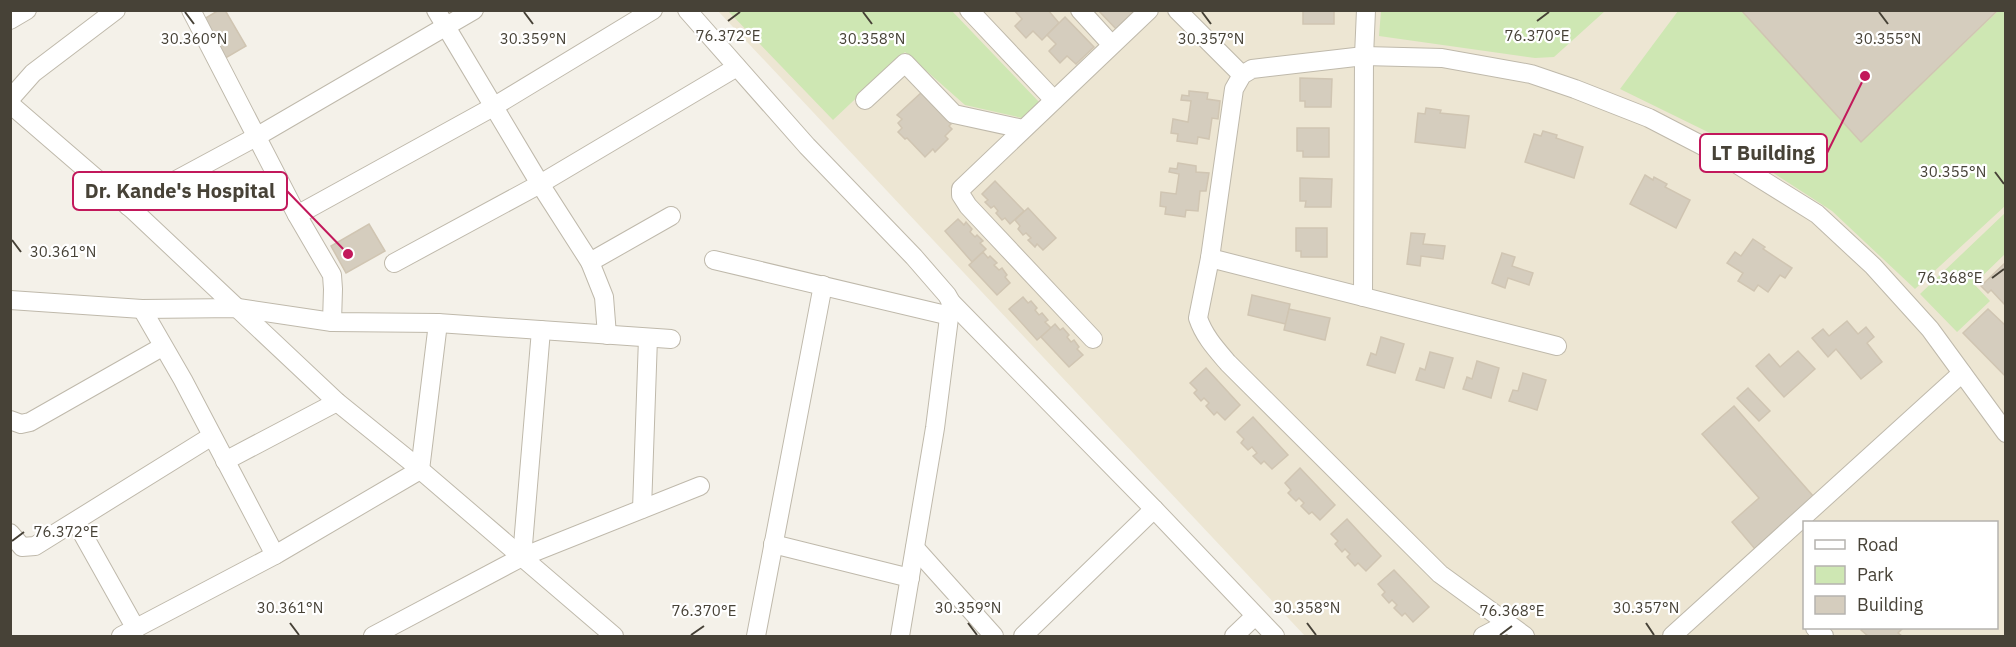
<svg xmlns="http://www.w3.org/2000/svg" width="2016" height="647" font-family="'IBM Plex Sans',sans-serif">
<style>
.education{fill:#ede6d3;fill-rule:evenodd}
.green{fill:#cee7b3}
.building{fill:#d5cdbe;stroke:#d0c5b2;stroke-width:1.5}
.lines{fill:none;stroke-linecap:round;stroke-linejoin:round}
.minor-casing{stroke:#bfb9ab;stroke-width:20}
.minor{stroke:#fff;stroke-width:18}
.ticks{fill:none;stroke:#474237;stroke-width:2}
.ticks-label{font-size:15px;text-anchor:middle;fill:#474237;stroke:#fff;stroke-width:4.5;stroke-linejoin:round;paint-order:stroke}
.leader{fill:none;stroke:#c2185b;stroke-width:2}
.callout-dot{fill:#c2185b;stroke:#fff;stroke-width:2}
.callout{fill:#fff;stroke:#c2185b;stroke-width:2}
.callout-label{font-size:20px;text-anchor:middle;font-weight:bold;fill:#474237}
</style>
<rect width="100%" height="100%" fill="#f4f1e9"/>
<path class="education" d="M718 11H2005V636H1305ZM1804 522H1996V628H1804Z"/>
<g class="green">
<polygon points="728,11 952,11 1039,102 1022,118 965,105 905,52 833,120"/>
<polygon points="1381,11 1381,10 1605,11 1554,57 1535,58 1379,36"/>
<polygon points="1678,11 1745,11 1861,142 1998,11 2005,11 2005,206 1915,289 1832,211 1718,137 1620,89"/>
<polygon points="2005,213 2005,254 1974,284 1990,301 1957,332 1920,294"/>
</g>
<g class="building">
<polygon points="219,10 225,10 246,46 217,63 194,25"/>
<polygon points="1014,10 1048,10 1059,23 1042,40 1033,31 1026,38 1015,26 1022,19"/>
<polygon points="1098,10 1132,10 1133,12 1116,29"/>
<rect x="1303" y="10" width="31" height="14"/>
<polygon points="1741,10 1998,10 1861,142"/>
<polygon points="1065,17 1094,47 1076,64 1067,56 1060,63 1049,51 1056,44 1047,35"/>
<polygon points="1300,78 1332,79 1331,107 1305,107 1305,101 1300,101"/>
<polygon points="923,91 951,124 949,126 952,129 945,136 948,139 935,152 933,149 925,157 907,138 905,139 898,132 902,128 898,123 902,119 897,115"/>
<polygon points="1189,91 1208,93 1207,99 1220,101 1218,119 1212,118 1209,139 1198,137 1197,144 1177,141 1178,134 1171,133 1173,119 1188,122 1191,101 1181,100 1182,95 1189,96"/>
<polygon points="1426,108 1441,110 1440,113 1469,116 1465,148 1415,142 1418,113 1425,114"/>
<polygon points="1297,128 1329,128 1329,157 1303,157 1303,151 1297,151"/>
<polygon points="1543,131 1557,135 1556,138 1583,147 1574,178 1525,162 1534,134 1541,136"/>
<polygon points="1178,163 1196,166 1196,172 1209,173 1206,191 1200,191 1198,211 1186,210 1185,217 1165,214 1166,207 1160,206 1161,192 1176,194 1179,174 1169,172 1170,168 1177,169"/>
<polygon points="1645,175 1653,180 1654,177 1667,184 1665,187 1690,200 1676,228 1630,204"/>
<polygon points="1300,178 1332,179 1331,207 1305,207 1306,201 1300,201"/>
<polygon points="995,181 1024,211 1010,224 1005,218 1002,220 996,213 998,211 994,206 991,208 985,202 988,200 982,194"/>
<polygon points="1028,208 1056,238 1043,250 1037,244 1035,247 1028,240 1031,238 1026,233 1023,235 1018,229 1020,226 1015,220"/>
<polygon points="958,219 964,225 966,222 972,229 970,232 975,237 977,235 983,241 980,243 986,249 972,262 945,231"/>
<polygon points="369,224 385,251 346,273 331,246"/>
<polygon points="1296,228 1327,228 1327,257 1301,257 1301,251 1296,251"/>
<polygon points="1411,233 1425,234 1423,244 1445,246 1443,259 1421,256 1420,266 1407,264"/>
<polygon points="1753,239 1765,247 1763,249 1792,268 1785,278 1780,275 1768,292 1758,285 1754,291 1738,281 1743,273 1727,263 1735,252 1741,256"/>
<polygon points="983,252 988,258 990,256 997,263 994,265 999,270 1002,268 1007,275 1005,277 1010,283 997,295 969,265"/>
<polygon points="1502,253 1515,257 1512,266 1533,273 1529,285 1508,278 1505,288 1492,283"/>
<polygon points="2006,262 2006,306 1991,290 1988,293 1981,286"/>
<polygon points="1252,295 1290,304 1286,324 1248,315"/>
<polygon points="1023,297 1028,303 1031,301 1037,308 1035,310 1039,315 1042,313 1048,320 1045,322 1051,328 1037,340 1009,309"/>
<polygon points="1289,309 1330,318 1325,340 1284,330"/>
<polygon points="1988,309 2006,326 2006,377 1963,333"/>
<polygon points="1847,321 1858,334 1866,327 1874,337 1867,343 1882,362 1861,379 1836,349 1828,357 1812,338 1823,329 1829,336"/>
<polygon points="1055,324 1060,330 1063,328 1069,335 1067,337 1071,342 1074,340 1079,347 1077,349 1083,355 1069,367 1041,337"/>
<polygon points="1381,337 1404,344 1395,373 1367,365 1371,353 1376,355"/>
<polygon points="1798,351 1815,369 1784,397 1756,366 1769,354 1780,367"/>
<polygon points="1430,352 1453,358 1444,388 1416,380 1420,368 1425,370"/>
<polygon points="1477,361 1499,368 1491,398 1463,389 1467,377 1472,379"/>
<polygon points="1206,368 1240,405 1225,420 1217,412 1214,415 1206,406 1209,403 1204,398 1201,401 1194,393 1197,390 1190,383"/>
<polygon points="1523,373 1546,380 1537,410 1509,401 1513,390 1518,391"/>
<polygon points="1748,388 1770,411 1759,421 1737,398"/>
<polygon points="1734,406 1814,497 1755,549 1732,522 1759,498 1702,434"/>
<polygon points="1253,417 1288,455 1272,469 1264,461 1261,464 1253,456 1257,453 1252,447 1248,450 1241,443 1244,439 1237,432"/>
<polygon points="1300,468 1335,505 1320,520 1312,512 1309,514 1301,506 1304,503 1299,498 1296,501 1288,493 1291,490 1285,483"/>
<polygon points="1347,519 1381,556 1366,571 1358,563 1355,566 1347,557 1350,554 1345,549 1342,552 1335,544 1338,541 1331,534"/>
<polygon points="1394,570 1429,607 1413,622 1405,613 1402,616 1394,608 1397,605 1392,600 1389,603 1382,595 1385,592 1378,584"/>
<polygon points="1863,628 1903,628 1898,633 1902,636 1868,636 1861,630"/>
</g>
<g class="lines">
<g class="minor-casing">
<g id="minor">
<polyline points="191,10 297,215 332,275 333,289 332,322"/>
<polyline points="436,10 540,184 590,262 604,297 607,335"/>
<polyline points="687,10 807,146 914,257 947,295 951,302 1154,509 1275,636"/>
<polyline points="969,10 1054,100"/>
<polyline points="1080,10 1111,44"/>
<polyline points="1177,10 1242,75"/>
<polyline points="10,20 27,10"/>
<polyline points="10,99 33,73 116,10"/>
<polyline points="865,100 905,63 954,114 1023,129"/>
<polyline points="10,104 134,211 337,402 410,461 614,636"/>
<polyline points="128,206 256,137 474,10"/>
<polyline points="297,215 493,107 653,10"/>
<polyline points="1210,258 1557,346"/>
<polyline points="714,260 950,316"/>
<polyline points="590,262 671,216"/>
<polyline points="394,263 540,184 737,67"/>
<polyline points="1363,297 1364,56 1366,10"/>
<polyline points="10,300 142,309 238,308 332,322 438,323 671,339"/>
<polyline points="142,309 183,380 275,555"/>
<polyline points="1093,339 968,206 961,195 961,189 1149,10"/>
<polyline points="10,420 21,424 30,422 162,347"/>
<polyline points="225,461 337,402"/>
<polyline points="642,509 648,338"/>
<polyline points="76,522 136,629"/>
<polyline points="10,533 22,547 35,546 212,436"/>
<polyline points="773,544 910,578"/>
<polyline points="915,548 994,636"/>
<polyline points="522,557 541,330"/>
<polyline points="1815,628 1824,636"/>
<polyline points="121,636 275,555 420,470 438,323"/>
<polyline points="373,636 522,557 700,486"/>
<polyline points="756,636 823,285"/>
<polyline points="900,636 935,428 951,302"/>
<polyline points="1023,636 1154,509"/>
<polyline points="1234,636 1255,616"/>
<polyline points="1483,636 1506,624"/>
<path d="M1525 636 1440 574 1228 363C1216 349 1204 336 1198 318L1210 258 1234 89 1242 75 1252 69 1364 56 1442 58 1531 74 1575 89 1649 118 1732 161 1817 214 1873 266 1930 329 2006 433"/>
<polyline points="1672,636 1962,373"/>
</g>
</g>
<use href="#minor" class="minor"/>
</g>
<path class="ticks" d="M185 12 194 24M524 12 533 24M863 12 872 24M1202 12 1211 24M1879 12 1888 24M728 21 740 12M1537 21 1549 12M1995 172 2004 184M12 240 21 252M1992 278 2004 269M12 541 24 532M290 623 299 635M968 623 977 635M1307 623 1316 635M1646 623 1654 635M691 635 704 626M1500 635 1512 626"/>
<g class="ticks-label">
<text x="728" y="41">76.372°E</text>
<text x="1537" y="41">76.370°E</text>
<text x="194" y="44">30.360°N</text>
<text x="533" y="44">30.359°N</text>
<text x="872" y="44">30.358°N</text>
<text x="1211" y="44">30.357°N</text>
<text x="1888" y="44">30.355°N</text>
<text x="1953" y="177">30.355°N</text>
<text x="63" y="257">30.361°N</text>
<text x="1950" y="283">76.368°E</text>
<text x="66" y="537">76.372°E</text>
<text x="290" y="613">30.361°N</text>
<text x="968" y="613">30.359°N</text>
<text x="1307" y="613">30.358°N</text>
<text x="1646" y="613">30.357°N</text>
<text x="704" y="616">76.370°E</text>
<text x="1512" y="616">76.368°E</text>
</g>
<path class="leader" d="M1865 76L1827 153M348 254L287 191"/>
<g class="callout-dot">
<circle cx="1865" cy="76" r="6"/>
<circle cx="348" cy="254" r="6"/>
</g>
<g class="callout">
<rect x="1700" y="134" width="127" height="38" rx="6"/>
<rect x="73" y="172" width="214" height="38" rx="6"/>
</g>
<g class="callout-label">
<text x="1763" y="160">LT Building</text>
<text x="180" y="198">Dr. Kande's Hospital</text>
</g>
<rect width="2016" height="647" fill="none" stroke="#474237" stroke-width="24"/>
<rect x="1803" y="521" width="195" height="108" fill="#ffffff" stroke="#b5b3af" stroke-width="1.5"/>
<rect x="1815" y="540" width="30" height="9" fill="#ffffff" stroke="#b5b3af" stroke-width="1.5"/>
<text x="1857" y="551" font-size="18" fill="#474237">Road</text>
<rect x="1815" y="566" width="30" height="18" fill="#cee7b3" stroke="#b5b3af" stroke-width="1.5"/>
<text x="1857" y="581" font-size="18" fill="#474237">Park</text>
<rect x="1815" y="596" width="30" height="18" fill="#d5cdbe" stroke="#b5b3af" stroke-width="1.5"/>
<text x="1857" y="611" font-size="18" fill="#474237">Building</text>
</svg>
